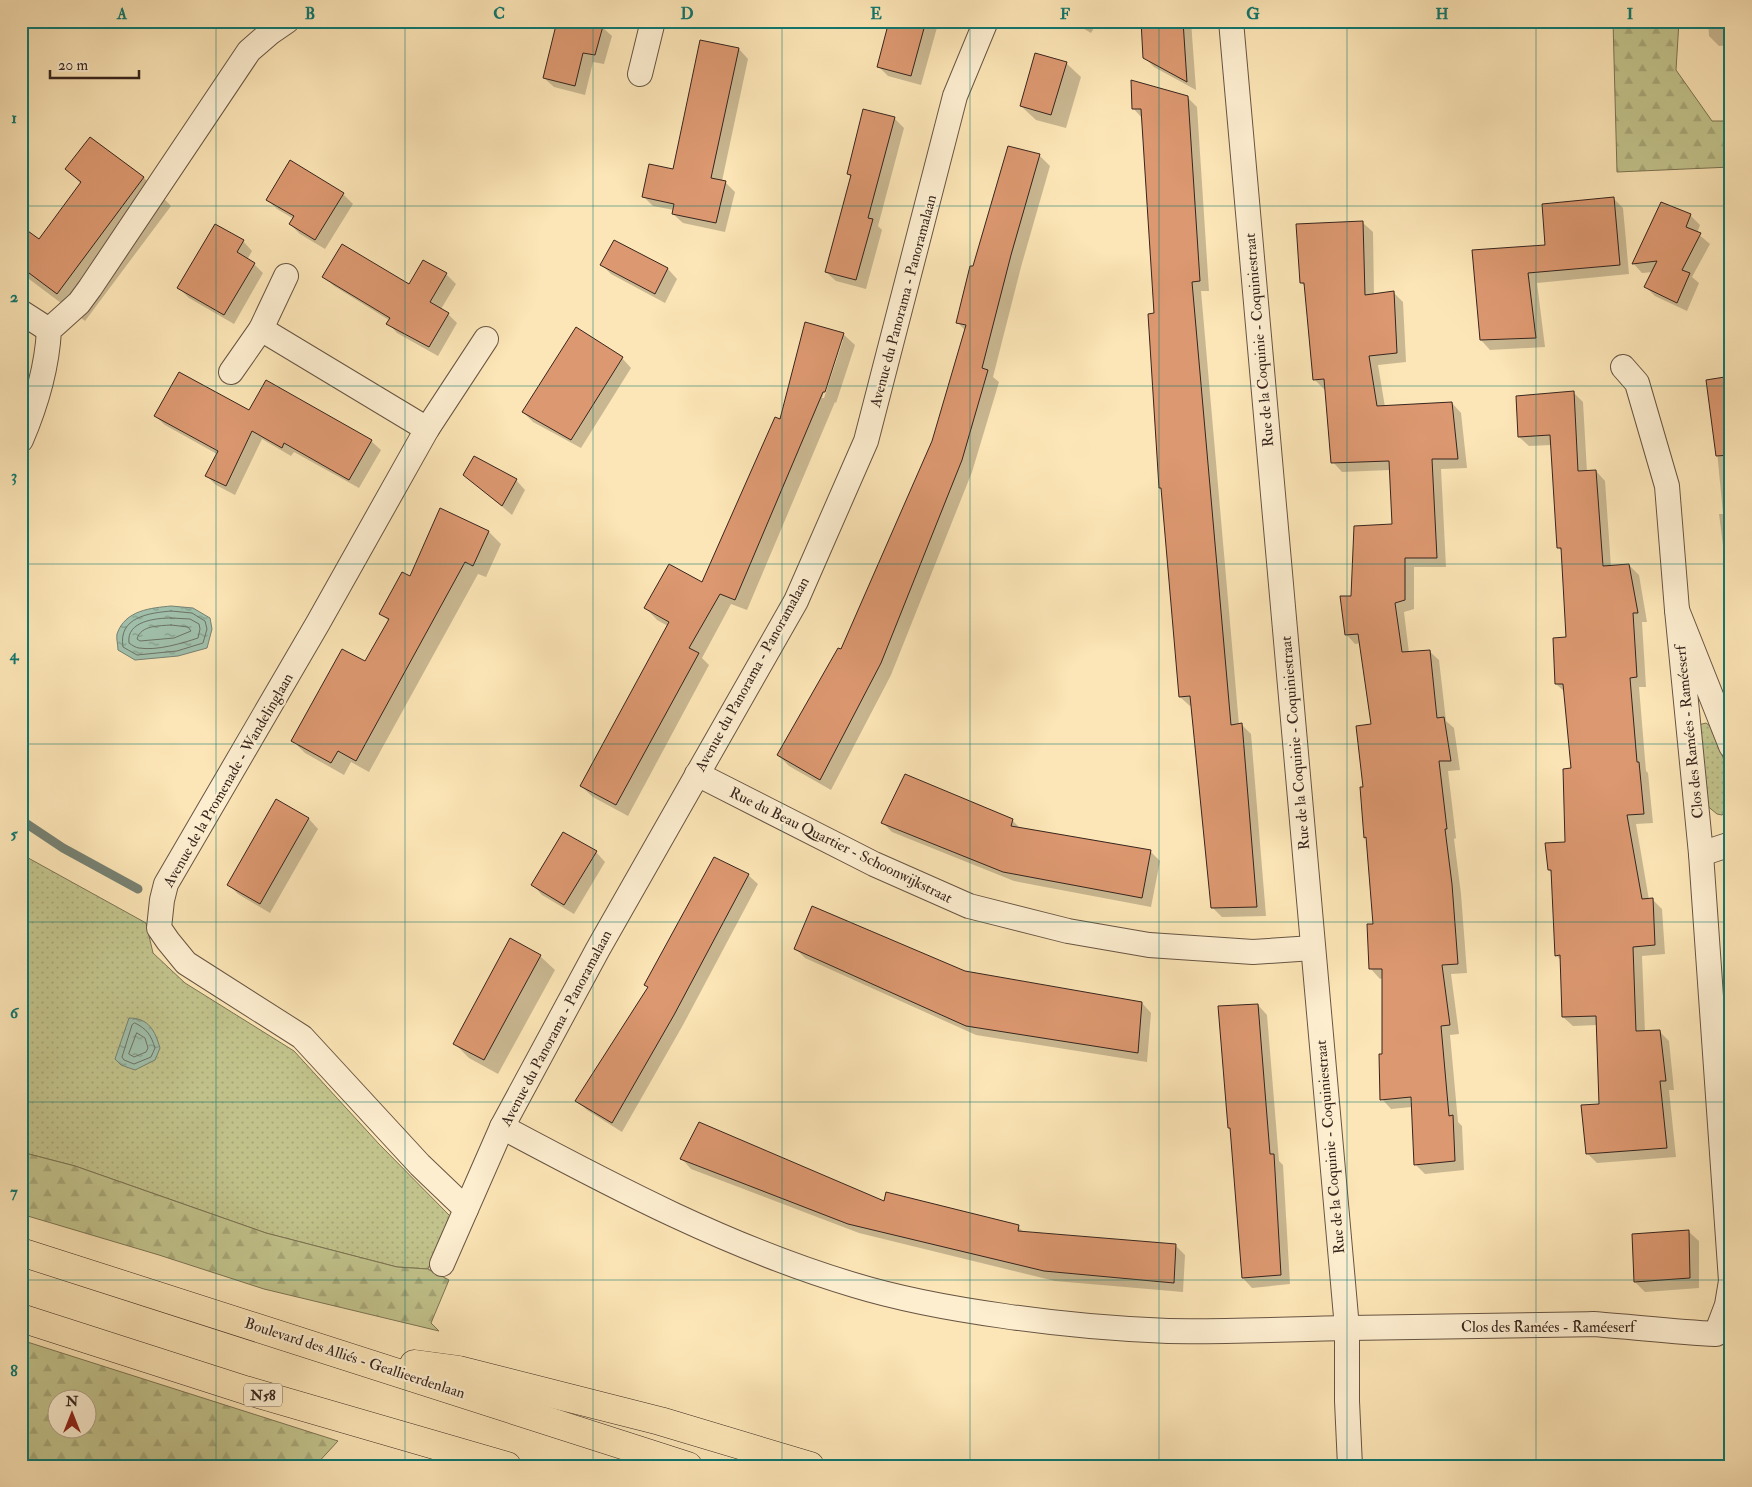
<svg xmlns="http://www.w3.org/2000/svg" width="1752" height="1487" font-family="'IM FELL Double Pica',serif">
<style>
.grass{fill:url(#grass-dots);stroke:#7c7454}
.forest{fill:url(#forest-firs);stroke:#7c7454;fill-rule:evenodd}
.water{fill:url(#water-ripples);stroke:#768172}
.shadow{fill:#0003;fill-rule:evenodd}
.lines{fill:none;stroke-linecap:round;stroke-linejoin:round}
.shore{stroke:#6c7264;stroke-width:1}
.stream{stroke:#768172;stroke-width:9}
.building{fill:#dc9870;stroke:#37251d}
.minor-casing{stroke:#685543;stroke-width:26}
.trunk-casing{stroke:#37251d;stroke-width:29}
.minor{stroke:#fdeed0;stroke-width:24}
.trunk{stroke:#fce5b6;stroke-width:28}
.grid{fill:none;stroke:#0f766e;stroke-width:1;stroke-opacity:0.55}
.labels{text-anchor:middle;stroke-width:4.5;stroke-linejoin:round;paint-order:stroke}
.shield{fill:#fdeed0;stroke:#726153;stroke-width:1}
.shield-label{font-size:14px;font-weight:bold;fill:#37251d}
.street-label{font-size:15px;fill:#37251d;stroke:#fdeed0}
.neatline{fill:none;stroke:#0f766e;stroke-width:2}
.grid-label{font-size:16px;text-anchor:middle;font-weight:bold;fill:#0f766e}
</style>
<defs>
<pattern id="grass-dots" width="8" height="8" patternUnits="userSpaceOnUse" patternTransform="scale(1.25)"><rect width="8" height="8" fill="#c2c38c"/><path d="M2 2h.1M6 6h.1" fill="none" stroke="#a7a778" stroke-width="1.8" stroke-linecap="round"/></pattern>
<pattern id="forest-firs" width="22" height="20" patternUnits="userSpaceOnUse" patternTransform="scale(1.25)"><rect width="22" height="20" fill="#c2c38c"/><path d="M5 1l3.5 6h-7zM16 11l3.5 6h-7z" fill="#a7a778"/></pattern>
<pattern id="water-ripples" width="26" height="14" patternUnits="userSpaceOnUse" patternTransform="scale(1.25)"><rect width="26" height="14" fill="#a0bfaa"/><path d="M2 4q2-2 4 0t4 0M15 11q2-2 4 0t4 0" fill="none" stroke="#839b8a"/></pattern>
</defs>
<rect width="100%" height="100%" fill="#fce5b6"/>
<filter id="stains"><feTurbulence type="fractalNoise" baseFrequency=".004" numOctaves="4"/><feColorMatrix values="0 0 0 0 .2 0 0 0 0 .09 0 0 0 0 .02 0 0 0 .5 -.17"/></filter>
<radialGradient id="worn" r=".72"><stop offset=".6" stop-color="#630" stop-opacity="0"/><stop offset="1" stop-color="#630" stop-opacity=".3"/></radialGradient>
<g class="grass">
<path d="M1706 723 1711 727C1721 754 1736 781 1729 810L1722 815 1717 814 1705 804 1698 725Z"/>
<polygon points="21,854 146,923 153,953 185,983 294,1051 379,1144 450,1216 428,1269 397,1267 266,1233 75,1166 21,1152"/>
</g>
<g class="forest">
<polygon points="1613,21 1679,21 1676,70 1712,121 1731,121 1731,167 1617,172"/>
<polygon points="21,1152 75,1166 266,1233 397,1267 428,1269 449,1280 431,1323 439,1331 264,1289 159,1255 21,1214"/>
<path d="M21 1340 338 1441 315 1466H44L21 1459ZM58 1400H88V1430H58Z"/>
</g>
<g class="water">
<path d="M171 606 193 608 210 618 212 629 207 648 178 656 135 660 118 650C118 645 116 638 117 634 125 610 151 608 171 606Z"/>
<path d="M129 1018C149 1018 155 1031 160 1048L155 1060 135 1070 121 1065 115 1059Z"/>
</g>
<g class="shadow">
<polygon points="891,21 935,21 938,24 921,85 888,76 878,66"/>
<polygon points="1071,21 1098,21 1091,33"/>
<polygon points="1143,21 1191,21 1196,90 1154,67 1144,57"/>
<polygon points="1708,21 1731,21 1731,45 1719,46 1709,36"/>
<polygon points="602,27 612,36 604,64 593,62 585,95 554,87 544,78"/>
<polygon points="701,41 739,49 748,59 722,181 725,182 735,192 725,232 683,223 673,214 674,210 653,206 643,196 674,171"/>
<polygon points="1066,63 1081,77 1066,128 1036,120 1021,106"/>
<polygon points="1187,97 1197,107 1209,291 1201,291 1239,725 1242,725 1251,734 1266,916 1222,917 1212,907 1192,706 1190,706 1180,697 1163,490 1160,488 1156,314 1142,118 1133,108"/>
<polygon points="894,118 904,128 878,226 882,230 866,289 836,281 826,272 852,178 848,174"/>
<polygon points="90,138 144,178 171,206 85,321 21,273 21,228 39,241 81,184 67,169"/>
<polygon points="1039,155 1050,166 1021,267 993,377 999,382 972,472 891,675 831,790 789,766 778,755 842,651 933,442 966,331 957,322 974,268"/>
<polygon points="290,162 343,194 353,204 325,249 300,234 290,224 294,219 277,209 267,199"/>
<polygon points="1613,198 1623,208 1629,274 1537,283 1545,347 1490,350 1481,340 1547,246"/>
<polygon points="1690,215 1700,225 1697,233 1710,244 1692,277 1699,283 1687,311 1655,296 1646,287 1653,272 1642,273 1633,263"/>
<polygon points="1363,223 1373,232 1374,295 1394,293 1403,302 1406,362 1378,365 1385,407 1452,403 1461,413 1467,468 1441,469 1446,567 1414,567 1414,609 1404,612 1409,653 1429,651 1439,660 1446,721 1454,728 1460,770 1448,771 1456,838 1454,839 1461,894 1467,973 1451,974 1459,1034 1450,1035 1458,1122 1462,1126 1464,1170 1425,1174 1415,1164 1412,1107 1391,1109 1382,1099 1383,978 1380,979 1371,969 1374,925 1367,839 1365,837 1372,726 1361,643 1355,644 1346,634 1352,597 1393,525 1390,470 1342,472 1333,462 1326,389 1324,389 1315,380 1306,288 1301,282"/>
<polygon points="243,241 252,251 247,260 254,264 263,273 234,324 189,298 179,288"/>
<polygon points="614,241 668,269 677,279 665,303 611,274 602,265"/>
<polygon points="446,274 456,284 441,309 448,314 457,323 438,356 397,333 388,323 389,320 334,286 324,277 409,286"/>
<path d="M843 334 855 345 836 403 835 402 747 610 731 604 702 658 709 665 628 816 593 797 581 786 668 626 657 620 646 608 702 584 781 421ZM840 340H843L824 398H822Z"/>
<polygon points="622,358 631,368 581,448 533,422 523,412"/>
<polygon points="1731,377 1731,567 1725,561 1719,514 1723,514 1715,430"/>
<polygon points="1573,392 1583,402 1587,472 1596,471 1605,481 1611,567 1629,565 1639,575 1647,622 1642,622 1646,687 1639,687 1646,771 1648,773 1653,823 1636,824 1649,900 1652,899 1662,909 1665,954 1642,956 1645,1032 1659,1031 1669,1041 1674,1090 1669,1090 1676,1157 1597,1163 1587,1153 1600,1105 1597,1025 1573,1026 1563,1017 1561,960 1556,955 1552,873 1549,870 1567,843 1573,769 1566,693 1556,684 1568,638 1563,552 1558,547 1551,445 1529,446 1519,437"/>
<polygon points="249,412 371,441 381,450 359,488 294,452 291,456 262,439 235,495 216,485 207,476 217,454 165,425 155,416"/>
<polygon points="465,475 516,480 525,490 512,515"/>
<polygon points="441,510 489,532 501,544 486,577 478,574 369,772 351,762 344,775 305,753 293,741 365,663 389,621 381,614 411,578"/>
<polygon points="276,801 309,819 318,829 270,913 238,894 229,885"/>
<polygon points="1012,820 1021,829 1150,851 1160,861 1151,907 1014,881 892,832 883,823"/>
<polygon points="596,852 605,862 574,914 542,895 533,885"/>
<polygon points="748,875 758,884 683,1025 622,1132 587,1110 577,1101"/>
<polygon points="795,948 965,973 1142,1003 1151,1013 1147,1062 976,1035 805,958"/>
<polygon points="540,956 555,970 498,1074 469,1058 455,1044"/>
<polygon points="1258,1005 1267,1015 1279,1161 1283,1165 1290,1284 1252,1288 1243,1278 1232,1131 1229,1128"/>
<polygon points="682,1159 885,1203 1018,1227 1025,1233 1175,1245 1185,1255 1183,1292 1055,1281 859,1233 691,1169"/>
<polygon points="1689,1232 1699,1241 1699,1288 1645,1292 1635,1282 1633,1236"/>
</g>
<g class="lines">
<g class="shore">
<path d="M171 611 192 613 205 621 207 629 203 643 177 651 137 655 123 647C118 617 149 613 171 611Z"/>
<path d="M171 618 190 619 199 624 200 629 198 638C183 643 157 651 139 648 136 648 132 645 129 643 126 621 156 618 171 618Z"/>
<path d="M171 625 188 627 191 631 174 638 140 641 137 639C141 625 159 626 171 625Z"/>
<path d="M135 1023C147 1029 151 1035 155 1048L151 1057 134 1064 124 1060 122 1057 132 1025Z"/>
<polygon points="137,1033 145,1038 148,1048 146,1052 134,1057 129,1054"/>
</g>
<polyline class="stream" points="21,820 63,848 138,889"/>
</g>
<g class="building">
<polygon points="557,21 586,21 603,26 595,55 583,53 575,86 543,78"/>
<polygon points="889,21 926,21 911,76 877,67"/>
<polygon points="1141,21 1183,21 1187,82 1143,58"/>
<polygon points="700,40 739,48 711,178 726,181 716,223 672,214 674,204 642,197 649,164 673,169"/>
<polygon points="1035,53 1067,62 1051,115 1020,106"/>
<polygon points="1131,80 1188,96 1200,281 1192,282 1231,725 1242,723 1257,907 1211,908 1190,696 1179,697 1161,488 1159,488 1148,314 1154,313 1141,109 1132,109"/>
<polygon points="863,109 895,117 868,218 873,219 856,280 825,272 851,175 847,174"/>
<polygon points="90,137 144,177 57,294 21,267 21,226 39,239 81,182 65,169"/>
<polygon points="1008,146 1040,154 1011,255 982,368 988,370 962,460 881,663 820,780 777,755 838,648 841,649 932,441 966,325 956,323 970,266 973,266"/>
<polygon points="290,160 344,193 315,240 289,224 294,216 266,200"/>
<polygon points="1614,197 1620,265 1528,273 1536,338 1480,340 1472,250 1545,245 1542,204"/>
<polygon points="1661,202 1691,214 1686,227 1701,233 1682,270 1690,273 1677,303 1644,287 1657,261 1632,264"/>
<polygon points="1363,221 1365,295 1394,291 1397,353 1369,356 1377,406 1452,402 1458,459 1432,459 1437,558 1405,558 1405,600 1395,603 1402,652 1430,650 1437,718 1444,717 1451,761 1439,761 1447,829 1445,829 1452,884 1458,964 1442,965 1450,1025 1441,1026 1449,1116 1453,1115 1455,1161 1414,1165 1411,1097 1380,1100 1379,1054 1382,1054 1382,969 1369,969 1367,924 1373,924 1366,837 1364,838 1360,787 1363,787 1356,726 1371,724 1358,634 1345,635 1340,596 1351,596 1354,526 1392,524 1389,461 1331,463 1324,379 1313,380 1304,283 1300,283 1296,224"/>
<polygon points="215,224 244,240 237,252 255,263 224,315 177,288"/>
<polygon points="614,240 668,268 655,294 600,265"/>
<polygon points="342,244 409,284 423,260 447,273 430,302 449,313 429,347 386,324 390,318 322,277"/>
<polygon points="805,322 844,333 825,392 823,392 735,600 720,594 689,648 699,653 616,805 580,786 669,622 644,608 669,564 702,582 775,417 780,419"/>
<polygon points="576,327 623,357 571,440 522,412"/>
<polygon points="179,372 249,410 266,380 372,440 349,480 284,443 282,448 252,431 226,486 205,476 218,451 154,416"/>
<polygon points="1731,376 1731,455 1716,456 1706,380"/>
<polygon points="1574,391 1578,471 1596,470 1603,566 1629,564 1638,613 1633,613 1637,677 1630,678 1637,762 1639,762 1644,814 1627,815 1642,899 1653,898 1655,945 1633,947 1636,1031 1660,1030 1666,1081 1660,1081 1667,1148 1586,1154 1581,1105 1599,1104 1596,1016 1562,1017 1560,955 1555,956 1551,870 1548,870 1545,843 1565,842 1563,769 1571,768 1563,684 1555,684 1553,638 1566,637 1561,548 1557,548 1550,435 1518,437 1516,396"/>
<polygon points="474,456 517,479 502,506 463,475"/>
<polygon points="440,508 489,531 473,566 465,562 356,761 338,751 331,763 291,741 342,649 365,661 389,619 379,614 402,572 410,576"/>
<polygon points="905,774 1013,819 1011,826 1151,850 1142,898 1003,872 881,823"/>
<polygon points="276,799 309,818 260,904 227,885"/>
<polygon points="563,832 597,851 564,905 531,885"/>
<polygon points="714,857 749,874 674,1015 612,1123 575,1101 648,987 644,985"/>
<polygon points="812,906 965,971 1142,1002 1138,1053 966,1026 794,949"/>
<polygon points="510,938 541,955 484,1060 453,1044"/>
<polygon points="1258,1004 1270,1154 1274,1154 1281,1275 1242,1278 1230,1128 1228,1128 1218,1006"/>
<polygon points="699,1122 884,1201 886,1192 1019,1225 1018,1231 1176,1244 1174,1283 1044,1271 848,1224 680,1159"/>
<polygon points="1689,1230 1690,1278 1634,1282 1632,1234"/>
</g>
<g class="lines">
<g class="minor-casing">
<g id="minor">
<polyline points="1231,21 1347,1328 1347,1401 1350,1466"/>
<polyline points="640,74 653,21"/>
<polyline points="21,312 49,330"/>
<polyline points="261,329 427,429"/>
<polyline points="1623,367 1637,383 1667,486 1677,610"/>
<polyline points="231,372 261,329 286,276"/>
<path d="M21 440C36 405 47 368 49 330L79 303 90 288 249 51 271 32 287 21"/>
<polyline points="1731,746 1677,610 1701,854 1731,844"/>
<polyline points="697,774 874,864 969,906 1068,931 1149,945 1253,952 1313,948"/>
<path d="M502 1127C616 1188 730 1248 854 1285 903 1300 954 1309 1004 1316 1058 1324 1113 1329 1168 1331 1228 1332 1289 1329 1349 1328 1431 1327 1512 1326 1593 1324 1634 1327 1675 1332 1716 1334L1727 1305 1731 1281 1701 854"/>
<polyline points="466,1209 420,1165 302,1037 186,963 168,941 159,928 162,900 166,884 318,623 427,429 486,339"/>
<polyline points="442,1264 502,1127 598,949 796,601 866,441 955,96 986,21"/>
</g>
</g>
<g class="trunk-casing">
<g id="trunk">
<polyline points="21,1252 688,1466"/>
<polyline points="21,1318 245,1390 507,1466"/>
<polyline points="414,1364 459,1370 660,1421 810,1466"/>
</g>
</g>
<use href="#minor" class="minor"/>
<use href="#trunk" class="trunk"/>
</g>
<path class="grid" d="M216 21V1466M405 21V1466M593 21V1466M782 21V1466M970 21V1466M1159 21V1466M1347 21V1466M1536 21V1466M21 206H1731M21 386H1731M21 564H1731M21 744H1731M21 922H1731M21 1102H1731M21 1280H1731"/>
<g class="labels">
<rect class="shield" x="244" y="1383.5" width="38" height="23" rx="4"/>
<g class="shield-label">
<text x="263" y="1400">N58</text>
</g>
<g class="street-label">
<text transform="translate(903 301) rotate(-75)" y="5">Avenue du Panorama - Panoramalaan</text>
<text transform="translate(1259 340) rotate(-95)" y="5">Rue de la Coquinie - Coquiniestraat</text>
<text transform="translate(752 674) rotate(-61)" y="5">Avenue du Panorama - Panoramalaan</text>
<text transform="translate(1689 732) rotate(-96)" y="5">Clos des Ramées - Raméeserf</text>
<text transform="translate(1295 743) rotate(-95)" y="5">Rue de la Coquinie - Coquiniestraat</text>
<text transform="translate(228 780) rotate(-60)" y="5">Avenue de la Promenade - Wandelinglaan</text>
<text transform="translate(841 845) rotate(26)" y="5">Rue du Beau Quartier - Schoonwijkstraat</text>
<text transform="translate(556 1028) rotate(-62)" y="5">Avenue du Panorama - Panoramalaan</text>
<text transform="translate(1330 1147) rotate(-95)" y="5">Rue de la Coquinie - Coquiniestraat</text>
<text x="1548" y="1332">Clos des Ramées - Raméeserf</text>
<text transform="translate(355 1358) rotate(18)" y="5">Boulevard des Alliés - Geallieerdenlaan</text>
</g>
</g>
<rect width="1752" height="1487" fill="none" stroke="#fce5b6" stroke-width="55"/>
<g transform="translate(72 1414)"><circle r="24" fill="#fdeed0" stroke="#ae9e88"/>
<path d="M0-4L9 19L0 12L-9 19Z" fill="#8f2418"/>
<text y="-8" font-size="14" font-weight="bold" text-anchor="middle" fill="#37251d">N</text>
</g>
<path d="M50 70v8h89v-8" fill="none" stroke="#37251d" stroke-width="2.5"/>
<text x="58" y="70" font-size="15" fill="#37251d" stroke="#fdeed0" stroke-width="4" paint-order="stroke">20 m</text>
<rect x="28" y="28" width="1696" height="1432" class="neatline"/>
<g class="grid-label">
<text x="122" y="19">A</text>
<text x="310" y="19">B</text>
<text x="499" y="19">C</text>
<text x="687" y="19">D</text>
<text x="876" y="19">E</text>
<text x="1065" y="19">F</text>
<text x="1253" y="19">G</text>
<text x="1442" y="19">H</text>
<text x="1630" y="19">I</text>
<text x="14" y="123">1</text>
<text x="14" y="302">2</text>
<text x="14" y="481">3</text>
<text x="14" y="660">4</text>
<text x="14" y="839">5</text>
<text x="14" y="1018">6</text>
<text x="14" y="1197">7</text>
<text x="14" y="1376">8</text>
</g>
<rect width="100%" height="100%" filter="url(#stains)"/>
<rect width="100%" height="100%" fill="url(#worn)"/>
</svg>
